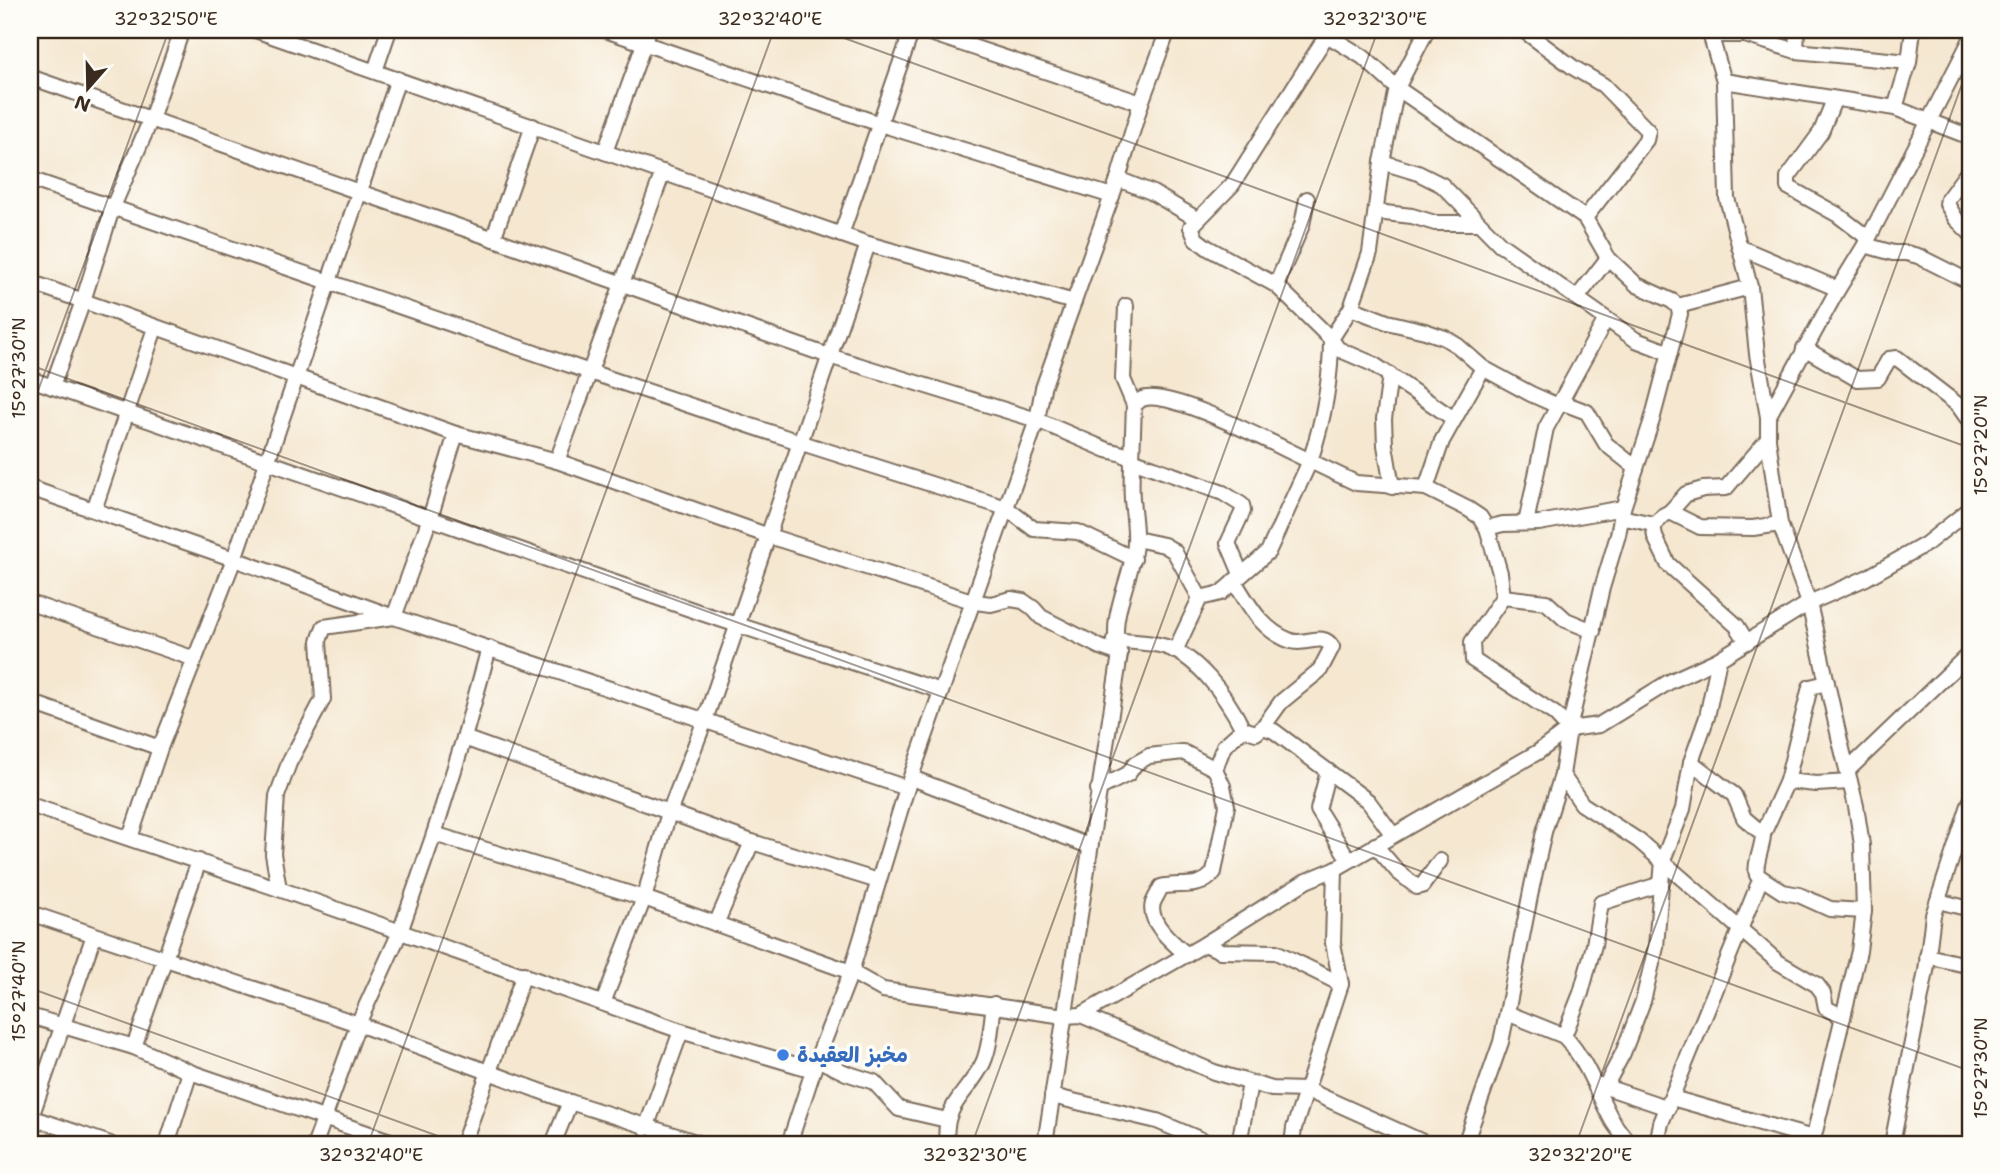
<svg xmlns="http://www.w3.org/2000/svg" width="2000" height="1174" font-family="'Shantell Sans','Playpen Sans Arabic',sans-serif">
<style>
.lines{fill:none;stroke-linecap:round;stroke-linejoin:round}
.minor-casing{stroke:#7c6c5c;stroke-width:18}
.minor{stroke:#fff;stroke-width:14}
.ticks{fill:none;stroke:#3b2a1e;stroke-width:2;stroke-opacity:0.45}
.shop-dot{fill:#3f7fe0;stroke:#fdfcf7;stroke-width:2.5}
.labels{text-anchor:middle;stroke-width:7;stroke-linejoin:round;paint-order:stroke}
.shop-label{font-size:21px;font-weight:bold;fill:#366cbe;stroke:#fdfcf7;text-anchor:start}
.neatline{fill:none;stroke:#3b2a1e;stroke-width:2.5}
.ticks-label{font-size:18px;text-anchor:middle;fill:#3b2a1e}
</style>
<rect width="100%" height="100%" fill="#fdfcf7"/>
<filter id="ink" filterUnits="userSpaceOnUse"><feTurbulence type="fractalNoise" baseFrequency=".0143" numOctaves="2"/><feDisplacementMap in="SourceGraphic" scale="14" xChannelSelector="R" yChannelSelector="G"/><feConvolveMatrix kernelMatrix="1 2 1 2 8 2 1 2 1" color-interpolation-filters="sRGB"/></filter>
<filter id="wash" filterUnits="userSpaceOnUse"><feTurbulence type="fractalNoise" baseFrequency=".00686" numOctaves="4" result="noise"/><feDisplacementMap in="SourceGraphic" scale="28" xChannelSelector="R" yChannelSelector="G"/><feGaussianBlur stdDeviation="1.57" result="paint"/><feColorMatrix in="noise" values="0 0 0 0 0 0 0 0 0 0 0 0 0 0 0 0 0 1.4 0 .05"/><feComposite in="paint" operator="in"/></filter>
<g filter="url(#wash)">
<rect width="100%" height="100%" fill="#f5e7d0"/>
</g>
<g filter="url(#ink)">
<g class="lines">
<g class="minor-casing">
<g id="minor">
<polyline points="255,30 868,244 1074,302"/>
<polyline points="605,30 880,124 1112,196"/>
<polyline points="921,30 1141,103"/>
<path d="M1427 30 1397 88 1585 218 1608 258 1637 285 1672 301 1678 306 1680 314 1652 420 1623 508 1618 535 1602 588 1569 729 1562 775 1544 832 1532 886 1507 1013 1564 1036C1589 1063 1596 1092 1613 1122 1618 1130 1624 1137 1630 1144"/>
<polyline points="1523,30 1574,68 1603,85 1648,131 1646,140 1585,218"/>
<polyline points="1709,30 1724,81 1727,198 1750,287 1757,354 1768,417 1768,439 1780,524 1809,603 1840,741 1856,806 1862,845 1864,911 1859,951 1812,1144"/>
<polyline points="1327,35 1363,57 1397,88 1382,162 1370,253 1351,308 1331,339 1338,349 1373,364 1454,419"/>
<polyline points="1711,35 1745,35 1796,51 1909,62"/>
<polyline points="1796,51 1797,30"/>
<polyline points="375,71 389,30"/>
<path d="M30 77 829 356 1037 420 1107 450 1123 454 1132 460C1132 473 1131 486 1132 499 1133 513 1136 528 1135 543 1133 579 1106 618 1120 654L1045 1144"/>
<polyline points="1724,81 1895,108 1970,137"/>
<polyline points="1834,100 1821,132 1788,177 1788,187 1838,215 1868,238"/>
<polyline points="1895,108 1909,62 1913,30"/>
<polyline points="605,152 649,30"/>
<polyline points="1382,162 1418,173 1442,185 1500,244 1636,340 1670,353"/>
<polyline points="1970,169 1948,199 1947,204 1956,219 1970,233"/>
<polyline points="30,179 590,372 802,443 1006,508 1034,529 1078,532 1134,559"/>
<path d="M1118 179 1151 192 1192 216 1195 222 1191 227 1196 239 1208 248 1276 285 1331 339C1331 380 1323 422 1310 461L1356 483 1426 488 1468 509 1480 517 1487 528 1490 538 1500 573 1503 597 1472 642 1473 660 1555 714 1569 729"/>
<polyline points="1376,212 1412,216 1435,223 1477,223"/>
<polyline points="1191,227 1232,185 1330,30"/>
<polyline points="841,235 912,30"/>
<polyline points="493,239 533,126"/>
<polyline points="1865,245 1893,253 1906,253 1918,256 1970,282"/>
<polyline points="1739,247 1838,289"/>
<polyline points="30,282 456,434 557,461 769,536 975,602 991,604 1011,599 1023,601 1033,608 1041,617 1100,647 1120,654"/>
<polyline points="1276,285 1302,225 1307,199"/>
<polyline points="1577,298 1608,258"/>
<polyline points="1126,306 1123,379 1134,405"/>
<polyline points="1678,306 1750,287"/>
<polyline points="1351,308 1387,322 1425,331 1445,338 1458,346 1483,368 1531,394 1558,406 1566,404 1587,412 1606,444 1636,468"/>
<polyline points="1804,348 1857,379 1878,378 1889,359 1897,358 1958,405 1970,422"/>
<polyline points="1390,375 1384,419 1385,445 1392,487"/>
<polyline points="30,379 707,615 941,691"/>
<polyline points="52,387 83,301 112,209 151,119 182,30"/>
<polyline points="1768,417 1838,289 1865,245 1970,41"/>
<polyline points="557,461 663,172"/>
<polyline points="30,488 234,559 394,617 907,788"/>
<polyline points="1426,488 1442,441 1483,368"/>
<polyline points="94,510 155,328"/>
<polyline points="1670,512 1686,494 1703,489 1726,488 1768,439"/>
<polyline points="1621,517 1653,524 1655,537 1668,564 1737,626 1747,642"/>
<polyline points="1526,523 1546,428 1606,319"/>
<polyline points="1654,525 1664,515 1670,512 1700,527 1753,528 1780,524"/>
<polyline points="1487,528 1503,524 1539,523 1623,508"/>
<polyline points="1136,539 1164,545 1174,551 1200,598"/>
<path d="M1234 581C1249 605 1262 631 1291 641 1306 646 1323 631 1332 647L1320 670 1281 702 1263 727"/>
<polyline points="1503,597 1546,602 1566,620 1593,631"/>
<polyline points="30,603 195,659"/>
<path d="M1114 640C1129 642 1144 642 1159 645 1196 652 1227 698 1243 729L1256 733 1263 727 1274 731 1368 801 1393 835"/>
<path d="M1175 651 1200 598 1221 593 1268 552 1310 461C1281 448 1170 388 1142 399 1140 400 1137 403 1134 405L1132 460 1223 493 1242 505 1243 511 1228 543 1241 574"/>
<polyline points="30,702 160,748"/>
<polyline points="464,738 752,842 878,881"/>
<path d="M1691 762 1734 795 1744 818 1763 834C1763 848 1754 863 1757 875L1783 892 1799 895 1830 909 1864 911"/>
<polyline points="1328,771 1318,810 1349,860"/>
<polyline points="1847,771 1970,653"/>
<polyline points="1562,775 1582,804 1639,841 1778,962 1817,985 1823,993 1826,1008 1843,1017"/>
<polyline points="912,778 1089,846"/>
<polyline points="1787,781 1816,784 1850,782"/>
<polyline points="1098,789 1128,774 1135,764 1149,756 1183,752 1215,769"/>
<polyline points="30,805 279,889 681,1031 813,1070"/>
<polyline points="434,834 644,898 851,972 883,990 1064,1016 1081,1015 1214,1072 1272,1089 1307,1090 1427,1144"/>
<polyline points="1763,834 1787,781 1810,687 1827,683"/>
<polyline points="130,838 160,748 234,559 398,79"/>
<polyline points="1375,845 1398,872 1417,887 1422,886 1440,861"/>
<polyline points="279,889 273,854 277,796 289,763 323,699 319,641 324,627 394,617 430,518 456,434"/>
<polyline points="1938,901 1970,909"/>
<polyline points="30,913 358,1024 570,1102 702,1144"/>
<polyline points="716,924 752,842"/>
<polyline points="1205,944 1220,951 1276,952 1341,984"/>
<path d="M1187 955C1174 944 1147 922 1153 903 1155 898 1159 892 1161 887 1180 882 1200 891 1214 872L1227 806 1223 786 1215 769 1224 746 1243 729"/>
<polyline points="1927,956 1970,966"/>
<polyline points="603,1003 644,898 669,813 705,720 868,244"/>
<polyline points="1081,1015 1205,944 1306,881 1335,869 1538,752 1569,729 1599,725 1669,682 1719,659 1809,603 1866,578 1926,544 1970,509"/>
<polyline points="30,1016 134,1047 190,1072 399,1144"/>
<polyline points="1564,1036 1581,993 1594,945 1601,903 1661,884"/>
<polyline points="134,1047 199,861"/>
<polyline points="817,1059 846,1073 874,1082 899,1109 947,1120"/>
<polyline points="1600,1085 1668,1108"/>
<polyline points="1605,1087 1623,1053 1643,1001 1656,947 1663,860 1683,809 1691,762 1707,717 1719,659"/>
<polyline points="1052,1096 1157,1121 1211,1144"/>
<polyline points="1672,1098 1813,1138"/>
<polyline points="30,1117 110,1144"/>
<polyline points="30,1120 94,935"/>
<polyline points="646,1128 681,1031"/>
<polyline points="167,1144 190,1072"/>
<polyline points="315,1144 358,1024 400,932 434,834 464,738 489,648"/>
<polyline points="463,1144 524,974"/>
<polyline points="553,1144 570,1102"/>
<polyline points="789,1144 817,1059 851,972 907,788 1037,420 1043,388 1118,179 1141,103 1168,30"/>
<path d="M947 1144C942 1104 968 1094 983 1063 991 1045 991 1023 994 1004"/>
<polyline points="1239,1144 1250,1083"/>
<polyline points="1292,1144 1294,1128 1341,984 1333,943 1335,869"/>
<polyline points="1465,1144 1501,1042 1507,1013"/>
<polyline points="1657,1144 1661,1123 1761,878"/>
<polyline points="1892,1144 1926,971 1933,915 1970,802"/>
</g>
</g>
<use href="#minor" class="minor"/>
</g>
</g>
<path class="ticks" d="M822 30 1970 448M30 365 1970 1071M30 413 169 30M30 988 460 1144M368 1144 774 30M972 1144 1378 30M1576 1144 1970 62"/>
<circle class="shop-dot" cx="783" cy="1055" r="7"/>
<g class="labels">
<g class="shop-label">
<text x="797" y="1062">مخبز العقيدة</text>
</g>
</g>
<rect width="2000" height="1174" fill="none" stroke="#fdfcf7" stroke-width="77"/>
<g transform="translate(88 88) rotate(200)" stroke="#fdfcf7" stroke-width="5" paint-order="stroke">
<path d="M0-5L12 26L0 18L-12 26Z" fill="#3b2a1e"/>
<text y="-10" font-size="19" font-weight="bold" text-anchor="middle" fill="#3b2a1e">N</text>
</g>
<rect x="38" y="38" width="1924" height="1098" class="neatline"/>
<g class="ticks-label">
<text x="166" y="25">32°32'50"E</text>
<text x="770" y="25">32°32'40"E</text>
<text x="1375" y="25">32°32'30"E</text>
<text transform="translate(19 368) rotate(-90)" y="6">15°27'30"N</text>
<text transform="translate(1981 445) rotate(-90)" y="6">15°27'20"N</text>
<text transform="translate(19 991) rotate(-90)" y="6">15°27'40"N</text>
<text transform="translate(1981 1068) rotate(-90)" y="6">15°27'30"N</text>
<text x="371" y="1161">32°32'40"E</text>
<text x="975" y="1161">32°32'30"E</text>
<text x="1580" y="1161">32°32'20"E</text>
</g>
</svg>
